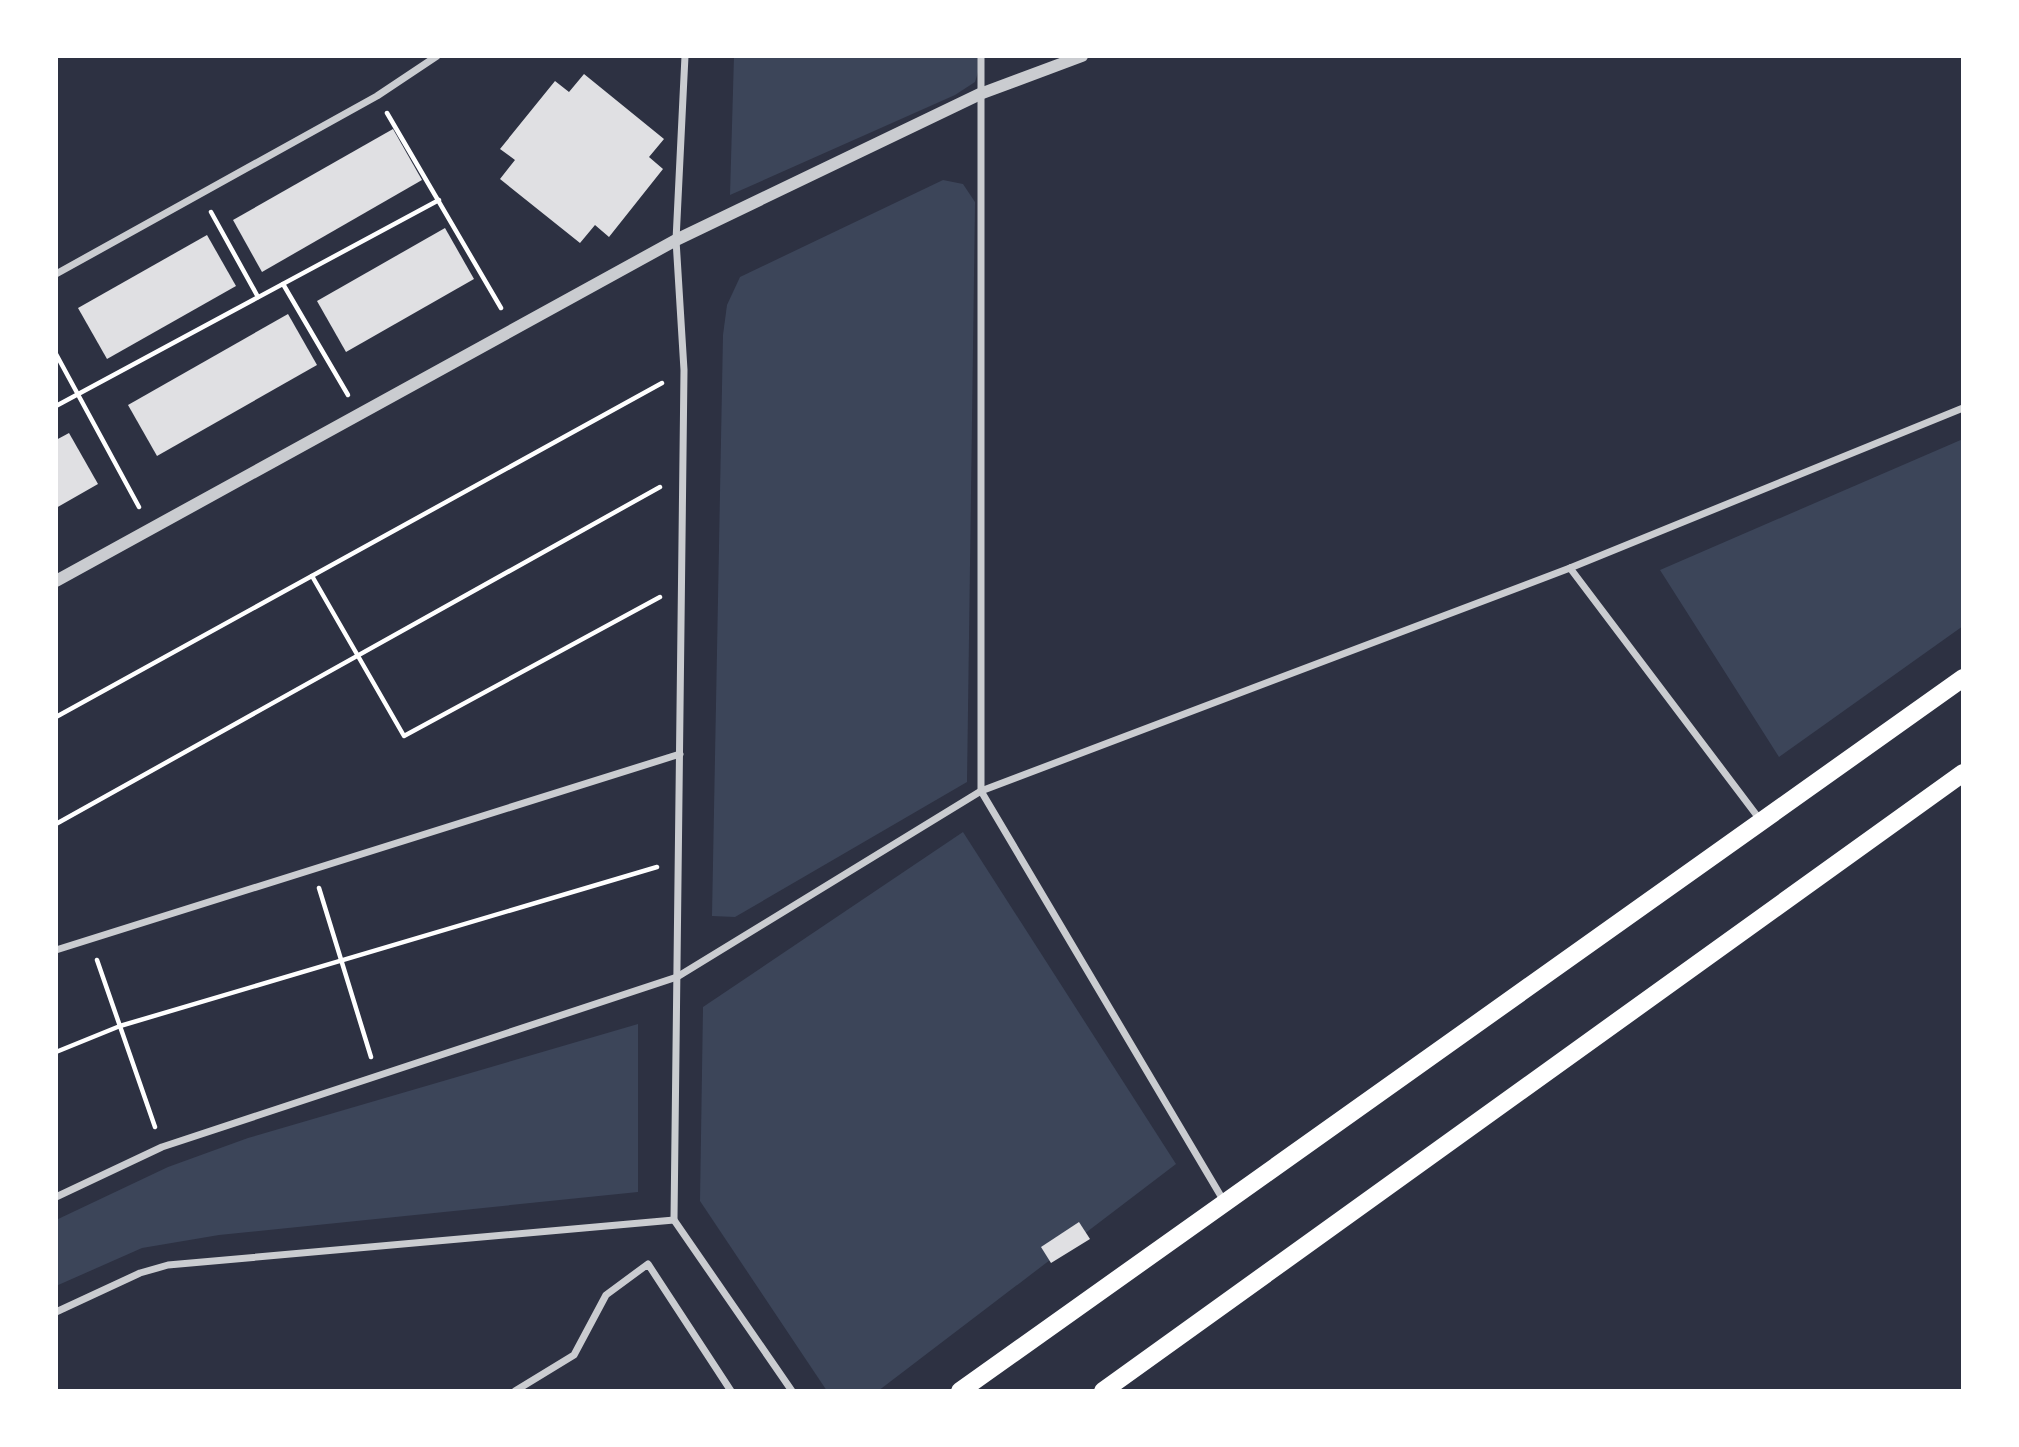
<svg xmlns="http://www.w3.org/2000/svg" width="2019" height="1447" font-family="'Archivo Narrow',sans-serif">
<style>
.green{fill:#3c4559}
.building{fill:#e0e0e3}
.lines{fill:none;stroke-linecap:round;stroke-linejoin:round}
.path{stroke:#fff;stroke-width:4.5}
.minor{stroke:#caccd0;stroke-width:7}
.tertiary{stroke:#caccd0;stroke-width:12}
.primary{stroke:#fff;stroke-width:18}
</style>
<rect width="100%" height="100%" fill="#2d3142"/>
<g class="green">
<polygon points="734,56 983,56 975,82 955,95 730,195"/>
<polygon points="943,180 963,184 975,202 967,782 735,917 712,916 723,335 727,305 740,277"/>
<polygon points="1963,439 1963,626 1779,757 1660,570"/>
<polygon points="963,832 1176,1164 878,1391 827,1391 700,1201 703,1007"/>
<polygon points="638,1024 638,1192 219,1235 142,1248 56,1286 56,1220 168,1167 248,1138"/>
</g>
<g class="building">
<polygon points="584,74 664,139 649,157 663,169 609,237 595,225 580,243 500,179 515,160 500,149 555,81 569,92"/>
<polygon points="393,129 422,180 262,272 233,220"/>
<polygon points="445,228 474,279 346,352 317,301"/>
<polygon points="207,235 236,286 107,359 78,308"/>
<polygon points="288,314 317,365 157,456 128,405"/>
<polygon points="69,433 98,484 56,508 56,440"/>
<polygon points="1079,1222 1090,1239 1051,1263 1041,1247"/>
</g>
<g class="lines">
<g class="path">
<polyline points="387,113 501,308"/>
<polyline points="211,212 258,297"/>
<polyline points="283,284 348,395"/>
<polyline points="56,354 139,507"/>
<polyline points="56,406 439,200"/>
<polyline points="312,576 404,736 660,597"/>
<polyline points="56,717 662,383"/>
<polyline points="56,824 660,487"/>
<polyline points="319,888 371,1057"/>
<polyline points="97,960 155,1127"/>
<polyline points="56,1052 120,1026 657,867"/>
</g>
<g class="minor">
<polyline points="685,56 676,240 684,370 674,1220 792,1391"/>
<polyline points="981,56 981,791 1225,1203"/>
<polyline points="56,274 377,96 437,56"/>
<polyline points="1570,568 1761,821"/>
<polyline points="56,950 680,754"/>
<polyline points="56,1197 162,1147 677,977 981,791 1570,568 1963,408"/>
<polyline points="56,1312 140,1273 168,1265 674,1220"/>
<polyline points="515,1391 574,1355 606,1295 648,1264 731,1391"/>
</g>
<polyline class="tertiary" points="56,581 676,240 980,94 1082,56"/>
<g class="primary">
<polyline points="960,1391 1963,678"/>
<polyline points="1103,1391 1963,773"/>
</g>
</g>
<rect width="2019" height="1447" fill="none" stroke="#ffffff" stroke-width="116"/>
</svg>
